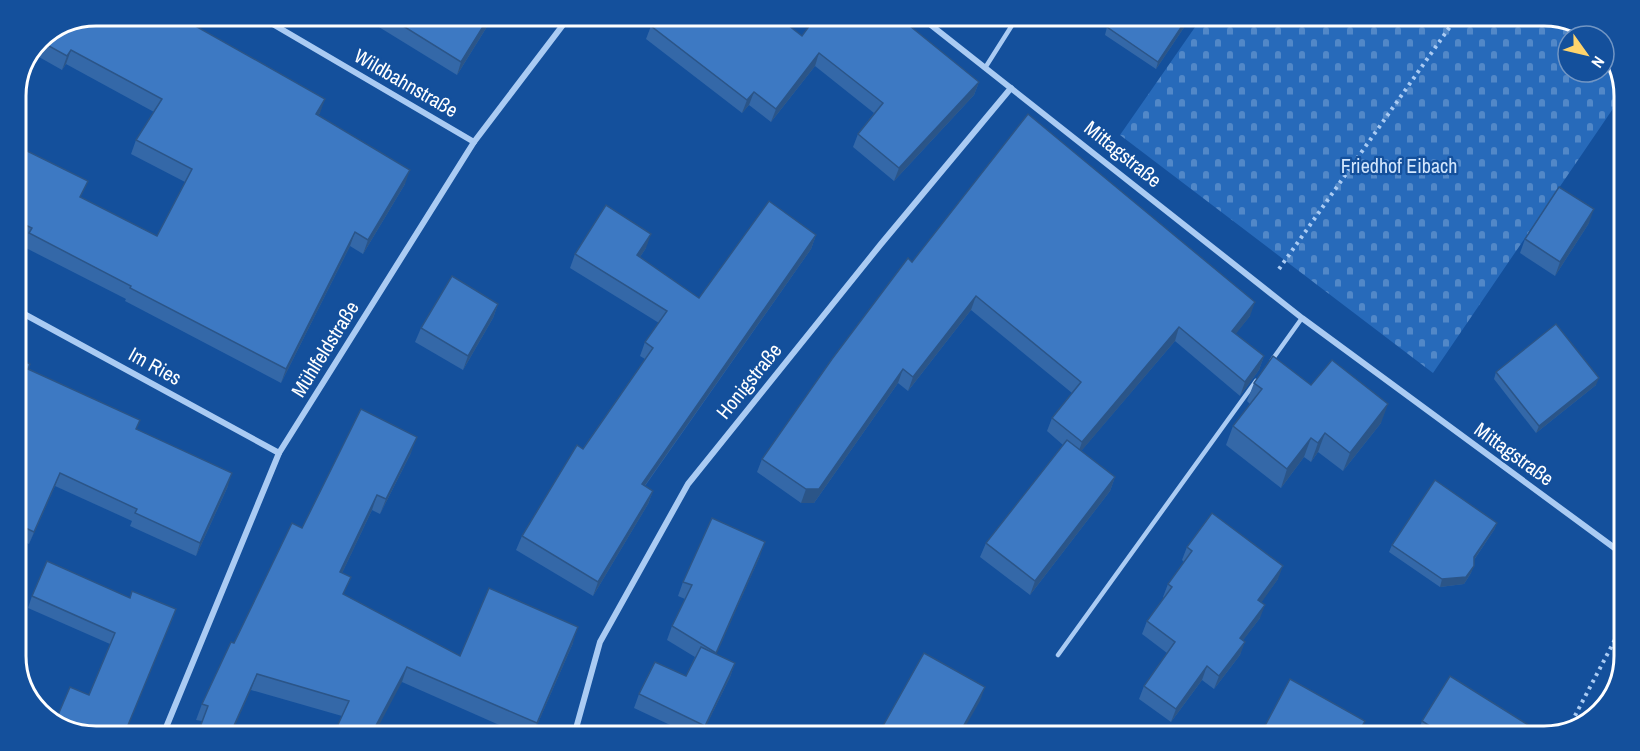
<svg xmlns="http://www.w3.org/2000/svg" width="1640" height="751" font-family="'Archivo Narrow',sans-serif">
<style>
.cemetery{fill:url(#cemetery-stones)}
.lines{fill:none;stroke-linecap:round;stroke-linejoin:round}
.path{stroke:#aacbf3;stroke-width:4;stroke-dasharray:3 4.5;stroke-linecap:butt}
.lane{stroke:#aacbf3;stroke-width:4.5}
.street{stroke:#aacbf3;stroke-width:6}
.wall{fill:#3468a8}
.shaded-wall{fill:#2b5588}
.building{fill:#3d79c3;stroke:#2b5588;stroke-width:1.5}
.labels{text-anchor:middle;stroke-width:4.5;stroke-linejoin:round;paint-order:stroke}
.street-label{font-size:20px;fill:#fff;stroke:#14509c}
.park-label{font-size:20px;fill:#d2e6fd;stroke:#14509c}
.rim{fill:none;stroke:#fff;stroke-width:3}
</style>
<defs>
<pattern id="cemetery-stones" width="16" height="16" patternUnits="userSpaceOnUse" patternTransform="scale(1.5)"><rect width="16" height="16" fill="#276aba"/><path d="M2 7V4a2 2 0 0 1 4 0v3zM10 15v-3a2 2 0 0 1 4 0v3z" fill="#5288c8"/></pattern>
</defs>
<rect width="100%" height="100%" fill="#14509c"/>
<polygon class="cemetery" points="1200,20 1576,21 1594,36 1568,36 1568,72 1604,72 1604,45 1611,50 1625,91 1433,373 1120,135"/>
<g class="lines">
<g class="path">
<polyline points="1279,269 1454,21"/>
<polyline points="1568,729 1619,632"/>
</g>
<g class="lane">
<polyline points="985,68 1016,19"/>
<polyline points="1272,360 1302,318"/>
<polyline points="1058,655 1256,381"/>
</g>
<g class="street">
<polyline points="259,16 474,142"/>
<polyline points="922,18 1302,318 1620,552"/>
<polyline points="15,309 279,453"/>
<polyline points="165,730 279,453 474,142 569,17"/>
<polyline points="575,732 600,642 688,484 881,244 1011,88"/>
</g>
</g>
<g class="wall">
<polygon points="361,16 493,17 457,75"/>
<polygon points="1189,20 1156,69 1105,35 1107,27"/>
<polygon points="651,26 802,36 979,82 974,95 894,181 853,147 858,134 874,113 815,66 771,122 749,105 742,113 646,39"/>
<polygon points="39,38 320,113 318,116 405,184 363,254 350,246 281,383 125,301 126,299 24,247 26,242 15,236 15,145 82,198 157,236 185,182 131,154 136,140 154,112 66,64 62,70 32,53"/>
<polygon points="1589,223 1555,276 1520,253 1525,239"/>
<polygon points="816,235 811,249 645,486 653,491 648,504 593,596 516,550 522,536 645,359 640,356 645,342 659,323 570,268 575,254 646,248 640,257 699,298"/>
<polygon points="912,262 1250,316 1235,334 1264,356 1259,370 1240,396 1175,341 1081,451 1115,477 1110,491 1030,595 980,557 986,543 1063,445 1047,431 1052,418 1072,393 971,310 908,391 898,383 814,503 801,503 757,472 762,459"/>
<polygon points="1622,267 1623,267 1623,302 1617,281"/>
<polygon points="498,304 493,318 463,370 415,342 421,328"/>
<polygon points="15,356 29,369 136,429 228,486 196,556 130,526 132,521 55,486 29,544 15,538"/>
<polygon points="1496,372 1596,385 1536,433 1494,379"/>
<polygon points="1254,383 1311,385 1381,423 1343,471 1318,452 1311,462 1304,457 1281,488 1226,445 1233,426 1250,404 1247,401"/>
<polygon points="411,453 380,514 372,510 342,573 344,595 460,656 573,643 534,732 515,732 402,682 342,716 251,690 202,721 196,720 202,704 234,643 302,528"/>
<polygon points="1497,523 1494,530 1474,560 1471,573 1464,584 1440,587 1389,552 1392,545"/>
<polygon points="1187,547 1278,579 1261,602 1260,618 1243,640 1240,655 1214,689 1202,680 1171,722 1139,699 1144,686 1167,653 1142,634 1147,621 1164,598 1163,597 1168,584 1184,562 1182,560"/>
<polygon points="760,556 716,654 735,663 730,677 703,732 685,732 634,708 639,694 686,676 695,657 667,640 672,626 685,599 678,596 683,582"/>
<polygon points="32,596 130,598 176,609 172,620 89,695 110,644 28,608"/>
<polygon points="1422,721 1545,736 1417,735"/>
</g>
<g class="shaded-wall">
<polygon points="489,17 493,17 457,75 461,62"/>
<polygon points="1186,20 1189,20 1156,69 1158,62"/>
<polygon points="71,50 66,64 62,70 67,56"/>
<polygon points="819,53 815,66 771,122 776,109"/>
<polygon points="979,82 974,95 894,181 899,168"/>
<polygon points="754,92 749,105 742,113 747,100"/>
<polygon points="325,99 320,113 311,128 316,114"/>
<polygon points="410,170 405,184 363,254 368,240"/>
<polygon points="1594,209 1589,223 1555,276 1560,262"/>
<polygon points="355,232 350,246 281,383 286,369"/>
<polygon points="651,234 646,248 632,269 637,255"/>
<polygon points="816,235 811,249 636,498 642,484"/>
<polygon points="976,296 971,310 908,391 913,377"/>
<polygon points="1255,302 1250,316 1227,345 1232,331"/>
<polygon points="498,304 493,318 463,370 468,356"/>
<polygon points="1179,327 1175,341 1077,456 1082,442"/>
<polygon points="1264,356 1259,370 1240,396 1245,382"/>
<polygon points="903,369 898,383 814,503 801,503 806,489"/>
<polygon points="1599,378 1596,385 1536,433 1539,426"/>
<polygon points="1388,404 1381,423 1343,471 1350,453"/>
<polygon points="1325,433 1318,452 1311,462 1318,443"/>
<polygon points="417,437 411,453 380,514 386,499"/>
<polygon points="1311,438 1304,457 1281,488 1287,469"/>
<polygon points="60,473 55,486 29,544 34,532"/>
<polygon points="232,473 228,486 196,556 200,543"/>
<polygon points="1115,477 1110,491 1030,595 1035,581"/>
<polygon points="653,491 648,504 593,596 598,582"/>
<polygon points="377,495 372,510 335,588 340,572"/>
<polygon points="1497,523 1494,530 1471,564 1474,557"/>
<polygon points="765,542 760,556 711,667 716,653"/>
<polygon points="1283,566 1278,579 1254,613 1258,600"/>
<polygon points="1474,566 1471,573 1464,584 1440,587 1442,579"/>
<polygon points="1265,605 1260,618 1235,651 1240,638"/>
<polygon points="176,609 172,620 126,730"/>
<polygon points="578,627 573,643 534,732 537,723"/>
<polygon points="1245,642 1240,655 1214,689 1219,676"/>
<polygon points="735,663 730,677 703,732 702,732"/>
<polygon points="1207,666 1202,680 1171,722 1176,709"/>
<polygon points="407,667 402,682 376,731 373,731"/>
<polygon points="257,674 251,690 233,730 232,730"/>
<polygon points="985,687 980,701 961,734 959,734"/>
<polygon points="1365,721 1359,735 1357,735"/>
</g>
<g class="building">
<polygon points="96,15 176,15 325,99 316,114 410,170 368,240 355,232 286,369 130,288 131,286 29,233 32,228 15,220 15,145 88,181 80,197 157,236 192,169 136,140 162,99 71,50 67,56 38,40 39,38"/>
<polygon points="387,16 489,17 461,62"/>
<polygon points="658,17 779,18 802,36 815,18 900,18 979,82 899,168 858,134 883,103 819,53 776,109 754,92 747,100 651,26"/>
<polygon points="1113,19 1186,20 1158,62 1107,27"/>
<polygon points="1028,114 1255,302 1232,331 1264,356 1245,382 1179,327 1082,442 1052,418 1081,382 976,296 913,377 903,369 819,489 806,489 762,459 832,359 908,258 912,262"/>
<polygon points="15,118 19,120 15,129"/>
<polygon points="1559,187 1594,209 1560,262 1525,239"/>
<polygon points="769,201 816,235 642,484 653,491 598,582 522,536 577,445 583,449 653,348 645,342 667,311 575,254 606,205 651,234 637,255 699,298"/>
<polygon points="452,276 498,304 468,356 421,328"/>
<polygon points="1556,324 1599,378 1539,426 1496,372"/>
<polygon points="15,356 30,364 28,369 140,420 136,429 232,473 200,543 135,513 137,509 60,473 34,532 15,523"/>
<polygon points="1273,356 1311,385 1332,360 1388,404 1350,453 1325,433 1318,443 1311,438 1287,469 1233,426 1262,389 1254,383"/>
<polygon points="361,409 417,437 386,499 377,495 340,572 351,577 343,594 460,656 489,588 578,627 537,723 407,667 373,731 335,731 349,701 257,674 232,730 199,730 208,706 202,704 231,642 234,643 292,523 302,528"/>
<polygon points="1067,440 1115,477 1035,581 986,543"/>
<polygon points="1435,480 1497,523 1474,557 1474,566 1466,577 1442,579 1392,545"/>
<polygon points="1212,513 1283,566 1258,600 1265,605 1240,638 1245,642 1219,676 1207,666 1176,709 1144,686 1175,642 1147,621 1172,587 1168,584 1192,551 1187,547"/>
<polygon points="712,518 765,542 716,653 672,626 692,585 683,582"/>
<polygon points="47,561 130,598 132,591 176,609 126,730 64,730 55,722 70,687 89,695 115,633 32,596"/>
<polygon points="15,594 19,595 15,603"/>
<polygon points="701,647 735,663 705,726 639,694 655,662 686,676"/>
<polygon points="924,653 985,687 959,734 879,733"/>
<polygon points="1450,676 1546,736 1445,736 1422,721"/>
<polygon points="1290,679 1365,721 1357,735 1260,735"/>
<polygon points="1619,681 1619,687 1591,720"/>
</g>
<g class="labels">
<g class="street-label">
<text transform="translate(406 83) rotate(30)" y="7">Wildbahnstraße</text>
<text transform="translate(1123 154) rotate(39)" y="7">Mittagstraße</text>
<text transform="translate(325 349) rotate(-58)" y="7">Mühlfeldstraße</text>
<text transform="translate(155 366) rotate(29)" y="7">Im Ries</text>
<text transform="translate(749 381) rotate(-51)" y="7">Honigstraße</text>
<text transform="translate(1514 454) rotate(36)" y="7">Mittagstraße</text>
</g>
<g class="park-label">
<text x="1399" y="173">Friedhof Eibach</text>
</g>
</g>
<path d="M0 0H1640V751H0ZM96 26H1544A70 70 0 0 1 1614 96V656A70 70 0 0 1 1544 726H96A70 70 0 0 1 26 656V96A70 70 0 0 1 96 26Z" fill="#14509c" fill-rule="evenodd"/>
<path class="rim" d="M96 26H1544A70 70 0 0 1 1614 96V656A70 70 0 0 1 1544 726H96A70 70 0 0 1 26 656V96A70 70 0 0 1 96 26Z"/>
<g transform="translate(1586 54) rotate(124)"><circle r="28" fill="#14509c" stroke="#7296c4" stroke-width="1.5"/>
<path d="M0-4.5L10 22L0 15L-10 22Z" fill="#ffd46c"/>
<text y="-9" font-size="16" font-weight="bold" text-anchor="middle" fill="#ffffff">N</text>
</g>
</svg>
